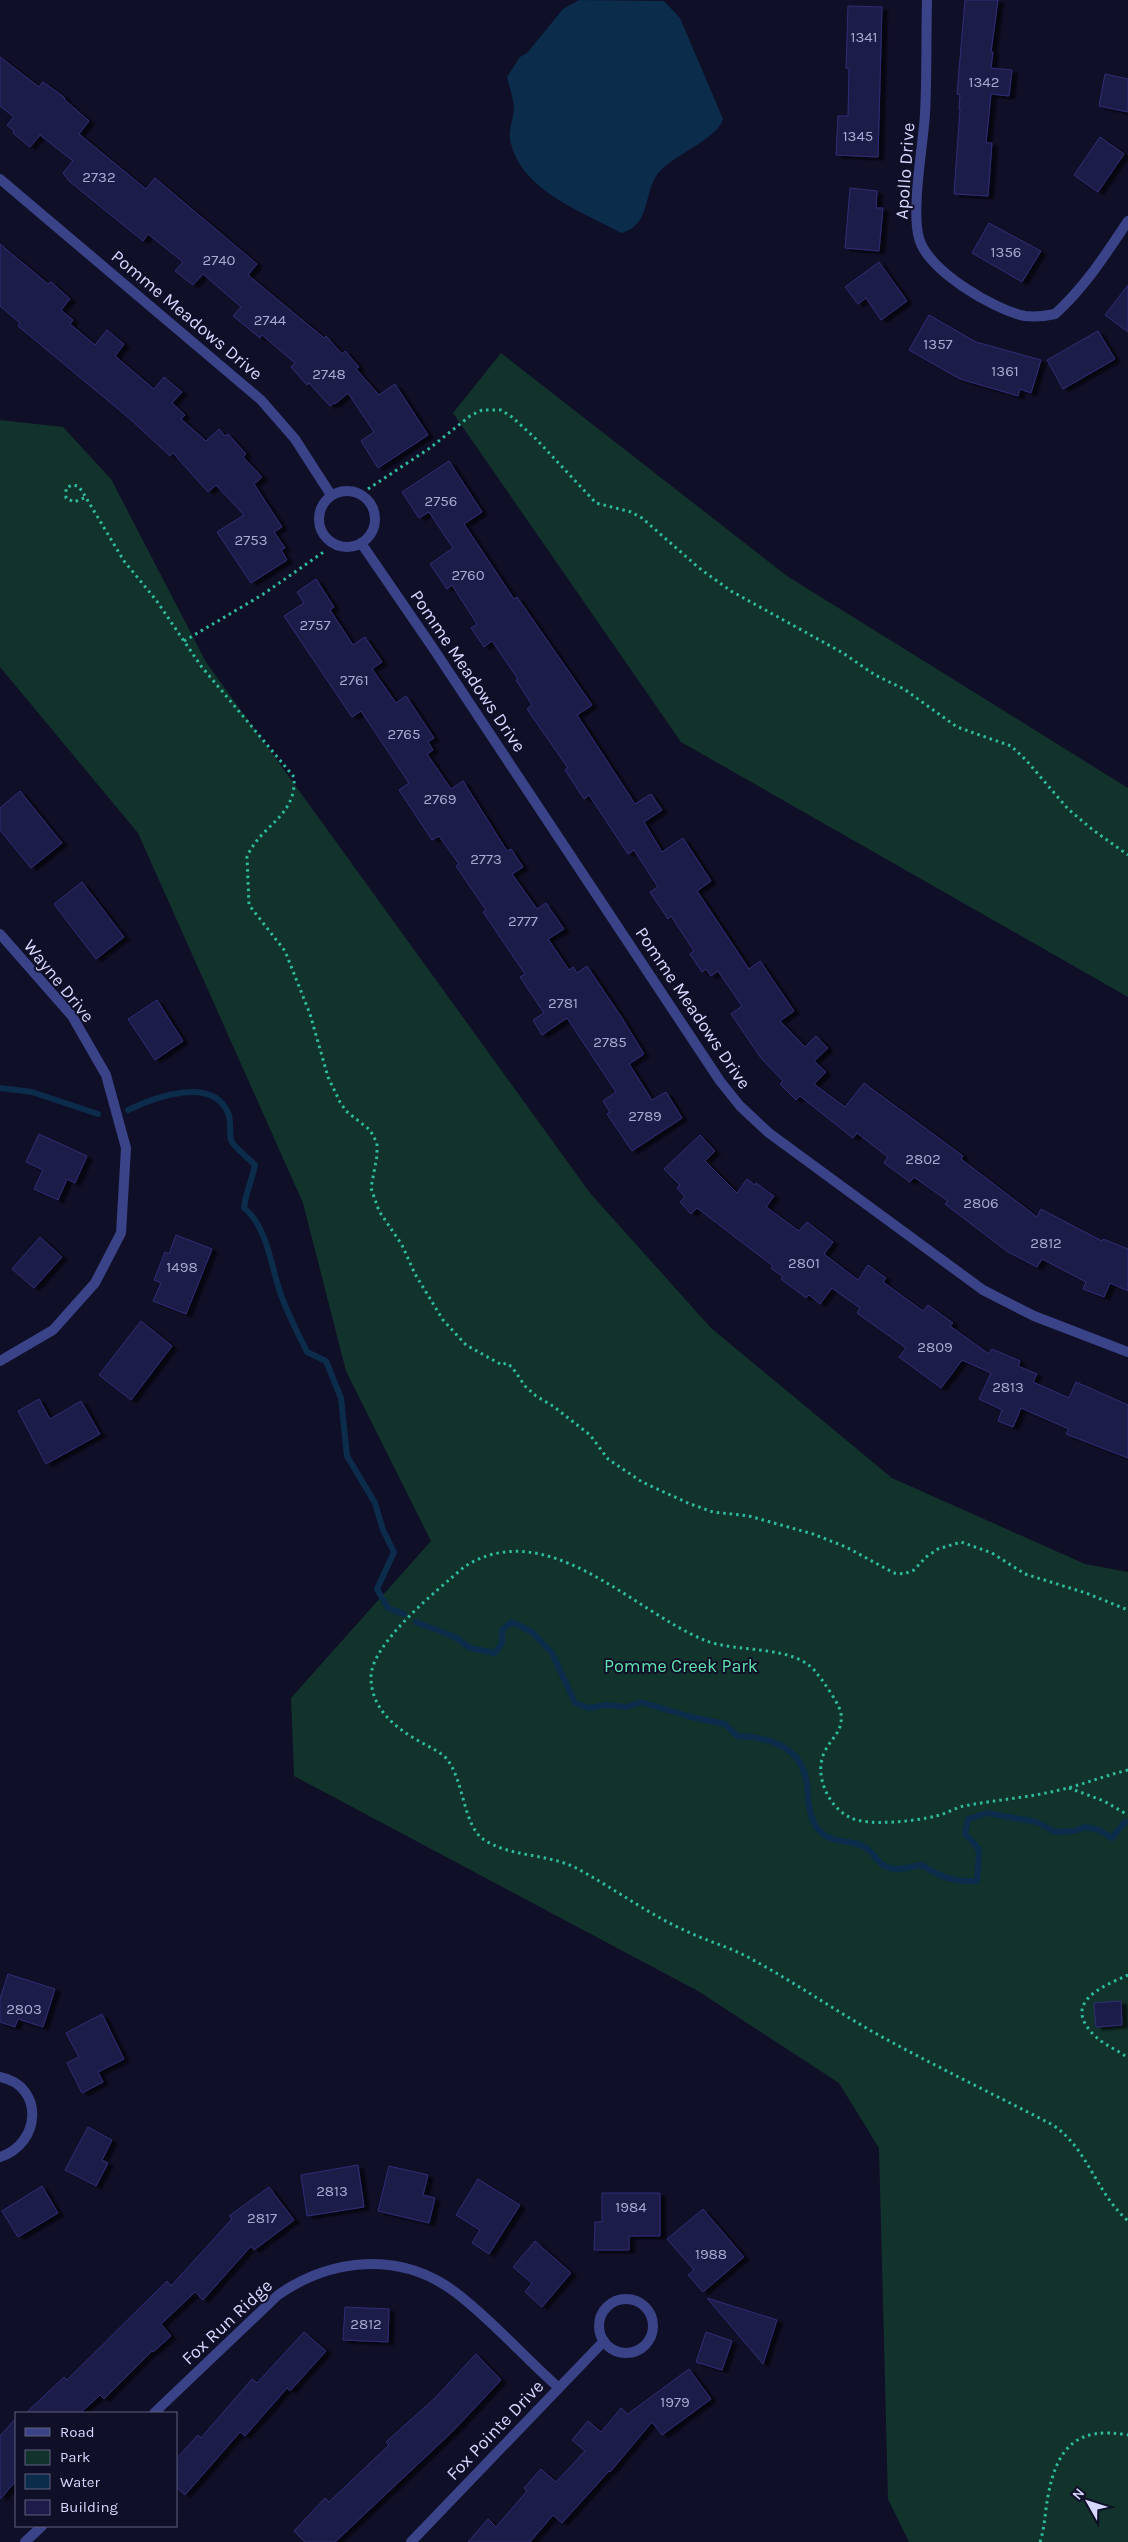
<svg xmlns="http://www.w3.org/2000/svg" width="1128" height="2542" font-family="Karla,sans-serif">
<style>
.green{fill:#12322c}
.water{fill:#0b2c4b}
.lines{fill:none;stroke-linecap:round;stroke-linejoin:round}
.stream{stroke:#0b2c4b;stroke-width:6}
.building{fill:#1d1b49;stroke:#302d76;filter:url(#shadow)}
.path{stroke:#2dbc9d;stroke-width:3;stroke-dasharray:2.5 4;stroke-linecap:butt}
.street{stroke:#3a4388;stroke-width:10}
.labels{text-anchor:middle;stroke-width:4;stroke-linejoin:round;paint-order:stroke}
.number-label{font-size:15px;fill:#a8a9d2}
.street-label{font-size:18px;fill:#d6d8ff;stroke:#100f28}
.park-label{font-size:18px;fill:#5fe2ad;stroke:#100f28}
</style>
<defs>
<filter id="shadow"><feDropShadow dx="5.5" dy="3" stdDeviation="1" flood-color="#0009"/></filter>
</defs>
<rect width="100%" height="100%" fill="#100f28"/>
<g class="green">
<polygon points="501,353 787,576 1128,788 1128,997 681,742 453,413"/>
<polygon points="0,420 63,427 111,479 206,662 590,1193 711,1328 892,1478 1085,1564 1128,1572 1128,2542 909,2542 888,2499 879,2148 839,2083 698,1991 294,1776 291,1698 431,1541 346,1371 303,1203 138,833 0,667"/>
</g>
<path class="water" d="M579 0 664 1 680 18 723 119C719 137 677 154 662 169 642 187 653 226 621 233 583 212 523 191 511 144 507 130 514 120 514 107 513 97 509 86 507 77L520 57 527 53 563 9Z"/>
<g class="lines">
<g class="stream">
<polyline points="0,1088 32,1092 98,1114"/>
<path d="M128 1110C153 1098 212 1075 228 1113 232 1122 229 1132 231 1140 234 1148 249 1158 255 1165 252 1180 246 1192 244 1208 267 1226 271 1266 280 1292 287 1313 298 1333 307 1352L326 1361 341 1398 347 1456 375 1503 383 1530 394 1552 377 1589 388 1608 404 1614"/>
<path d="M416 1622 455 1637 470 1648 495 1653 502 1643V1630L512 1622 532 1632 552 1653 575 1703 588 1708 606 1705 626 1707 641 1702 691 1717 725 1724 737 1736C770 1737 803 1747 807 1785 809 1802 808 1822 823 1834 834 1843 851 1840 863 1846 871 1850 875 1859 882 1864 894 1874 910 1866 922 1865 938 1876 957 1883 977 1881L979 1853 978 1848 965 1834 968 1819 987 1813 1037 1822 1055 1832 1074 1831 1085 1827 1099 1830 1112 1838 1125 1822"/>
</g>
</g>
<g class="building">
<polygon points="965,0 998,0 991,52 993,52 991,68 1012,70 1009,96 991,94 986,143 992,143 988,196 954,194 960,109 959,109 960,95 957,94"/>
<polygon points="848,6 882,7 878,157 836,155 838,116 848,116 849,69 846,68"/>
<polygon points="0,57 39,87 43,82 64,97 65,100 89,121 79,134 146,189 155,178 257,264 248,275 324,338 326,336 342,354 345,351 359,367 356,369 379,395 395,384 428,435 378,468 361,441 374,432 348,393 335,404 334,403 330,406 309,383 307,385 291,367 295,363 262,335 260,338 233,316 241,307 203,274 193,285 175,271 183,262 148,234 143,241 69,181 63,173 73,161 40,135 30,147 13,133 14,131 7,125 14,117 0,106"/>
<polygon points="1105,74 1128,79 1128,112 1099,106"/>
<polygon points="1100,137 1124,154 1098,192 1074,175"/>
<polygon points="850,188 877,191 876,208 883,208 879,251 845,248"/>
<polygon points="989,223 1041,251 1022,282 972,253"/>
<polygon points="0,244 48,284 51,282 70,299 61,310 73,320 70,324 95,345 107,330 124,344 115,356 154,389 164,377 182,392 172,403 185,415 181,419 206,441 219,429 225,436 228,434 246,454 243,457 262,477 254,484 282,527 274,532 285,548 281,550 287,560 251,583 217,532 244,515 216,485 208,492 173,453 170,456 129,418 18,326 20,323 0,306"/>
<polygon points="879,262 907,301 881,320 866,298 858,304 845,287"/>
<polygon points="1128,285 1128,332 1105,315"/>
<polygon points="929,315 976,342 1041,360 1031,393 1020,389 1018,396 960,379 909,350"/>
<polygon points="1098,331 1115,359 1063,389 1047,360"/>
<polygon points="449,461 482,512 464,524 514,599 517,597 592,705 577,715 635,804 651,794 662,810 644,822 662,852 683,838 711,881 697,891 749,969 760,961 794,1011 780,1021 805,1047 816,1036 828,1048 814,1061 826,1072 814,1084 845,1107 864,1083 963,1156 961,1159 1037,1217 1041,1209 1102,1241 1103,1239 1128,1249 1128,1291 1110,1283 1104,1297 1083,1289 1086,1282 1042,1259 1037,1267 1008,1252 945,1204 948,1201 914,1177 910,1182 884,1163 888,1157 857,1133 853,1138 800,1096 796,1100 780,1084 783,1081 761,1058 731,1014 742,1006 718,971 711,976 706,969 702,972 690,954 694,951 671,916 668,919 650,892 658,887 634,850 628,854 589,795 584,799 565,770 568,768 527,709 532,705 516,680 518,679 492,641 484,647 471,628 477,624 452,585 447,589 430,564 453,548 429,512 419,518 402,492"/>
<polygon points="316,579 334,607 330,610 353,645 365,637 382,662 372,669 396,703 406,696 434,738 428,742 433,750 427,754 451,789 463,781 507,851 511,849 523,867 512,874 537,909 546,903 564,929 548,939 569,970 573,967 577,973 587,966 622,1018 644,1054 629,1064 652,1100 666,1092 682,1118 632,1151 607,1114 610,1112 603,1101 616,1092 567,1018 542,1035 533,1020 544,1013 520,977 525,974 483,912 486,910 456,866 459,864 439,836 432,840 399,790 409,783 361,711 352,717 284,616 304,603 297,592"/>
<polygon points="20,791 62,843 31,868 0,830 0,808"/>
<polygon points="82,882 124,937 96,959 54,904"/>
<polygon points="157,1000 183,1041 155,1060 128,1019"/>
<polygon points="39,1134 87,1156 75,1183 67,1179 58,1200 34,1189 43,1170 26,1162"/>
<polygon points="700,1135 715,1151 705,1161 737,1193 747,1179 755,1185 756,1183 774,1196 766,1207 799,1231 807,1222 833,1242 824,1254 858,1280 868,1265 886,1278 883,1282 923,1311 928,1305 953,1323 950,1326 989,1354 992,1349 1020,1361 1018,1366 1037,1374 1033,1382 1069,1398 1076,1382 1128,1405 1128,1458 1066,1434 1069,1429 1021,1408 1013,1427 998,1421 1002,1410 979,1399 991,1373 962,1360 941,1388 899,1357 906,1348 857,1313 860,1308 832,1288 820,1304 809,1295 806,1298 781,1279 783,1277 771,1268 773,1266 697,1208 691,1214 680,1202 685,1197 677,1188 680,1185 664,1169"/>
<polygon points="176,1235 212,1249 186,1314 153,1301 161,1283 154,1280 165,1252 169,1254"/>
<polygon points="40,1237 62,1257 34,1288 12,1269"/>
<polygon points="141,1321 172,1346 131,1400 99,1375"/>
<polygon points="39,1399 50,1419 81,1401 100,1434 46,1464 18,1411"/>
<polygon points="8,1974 55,1989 43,2027 18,2019 15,2027 0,2022 0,1999"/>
<polygon points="1121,2001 1122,2025 1096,2027 1094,2003"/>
<polygon points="102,2014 124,2059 98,2072 103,2082 82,2093 67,2063 79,2057 66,2033"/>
<polygon points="88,2127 112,2140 102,2160 108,2163 96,2186 65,2170"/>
<polygon points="358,2165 364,2207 307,2216 301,2175"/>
<polygon points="389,2166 428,2175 423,2195 435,2198 429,2223 378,2211"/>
<polygon points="478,2179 520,2205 489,2254 472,2243 480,2230 456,2215"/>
<polygon points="42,2186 58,2213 18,2237 2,2211"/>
<polygon points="269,2187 294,2220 254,2250 251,2246 203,2300 195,2292 161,2324 171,2336 153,2352 152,2351 104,2399 100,2395 80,2413 26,2413 64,2377 67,2380 167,2281 171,2286 232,2219 229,2216"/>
<polygon points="602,2193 660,2193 660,2236 629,2236 629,2250 594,2250 595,2222 602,2222"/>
<polygon points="703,2209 744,2257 703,2292 688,2275 694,2270 667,2239"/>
<polygon points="535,2241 571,2273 542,2307 525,2292 532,2283 513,2267"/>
<polygon points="707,2298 777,2320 763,2364"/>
<polygon points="345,2307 389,2309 388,2342 343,2340"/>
<polygon points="304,2332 326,2351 290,2391 287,2388 245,2436 240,2432 185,2495 176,2487 176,2459 198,2435 201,2438 252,2379 257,2383"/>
<polygon points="706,2332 732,2341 722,2370 696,2362"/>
<polygon points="476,2354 501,2380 453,2431 335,2542 305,2542 294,2531 325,2498 329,2502 389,2445 386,2442 435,2398"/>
<polygon points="689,2369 711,2399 662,2435 652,2422 610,2472 609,2471 562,2523 553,2515 530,2542 468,2542 488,2519 496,2527 527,2491 524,2488 541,2469 556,2482 585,2451 572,2440 588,2421 601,2432 621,2408 628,2414"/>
<polygon points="16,2418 16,2481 0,2499 0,2436"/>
</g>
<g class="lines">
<g class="path">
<polyline points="368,489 430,448 470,416 482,410 501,410 512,417 536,439 596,503 631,512 642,518 699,568 731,591 843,653 875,675 904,689 957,727 1011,746 1026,760 1068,809 1093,830 1128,855"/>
<path d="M84 498 74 502 66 498V488L72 485 78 486 82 491 124 561 156 600 201 666 294 777C297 817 260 825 247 857L249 905 285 951 310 1014 328 1077 340 1102 346 1111 370 1130 377 1143V1156L371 1188 379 1211 402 1245 415 1274 443 1320 466 1345 502 1365 506 1363 512 1367 525 1386 536 1396 553 1406 590 1435 608 1459 642 1482 688 1503 713 1512 749 1516 813 1534 846 1547 894 1573 904 1574 914 1570 926 1557 938 1549 961 1542 992 1553 1025 1574 1086 1593 1128 1610"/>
<polyline points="184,641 262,595 325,551"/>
<path d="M1128 1770C1103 1776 1080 1786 1055 1791 1026 1798 994 1800 964 1806 954 1808 946 1814 936 1816 916 1821 867 1827 849 1817 828 1806 813 1774 825 1751 832 1737 843 1732 841 1714 841 1707 824 1682 818 1675 797 1643 737 1654 704 1640 632 1610 546 1514 464 1567 439 1589 369 1644 371 1679 372 1708 393 1726 417 1740 427 1746 438 1750 446 1758 464 1779 463 1825 483 1839 510 1858 549 1853 578 1869 615 1889 648 1914 686 1931 709 1942 733 1948 755 1961 799 1985 840 2014 884 2038 939 2068 997 2096 1053 2125 1089 2150 1094 2190 1128 2221"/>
<polyline points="1069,1788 1104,1801 1128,1815"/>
<path d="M1128 1975C1101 1987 1061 2003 1095 2036 1104 2045 1118 2050 1128 2058"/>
<path d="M1040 2542C1045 2527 1045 2511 1048 2496 1057 2447 1077 2426 1128 2435"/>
</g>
<g class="street">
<path d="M927 0C926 38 927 76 925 114 923 146 911 210 919 238 927 270 994 310 1025 316 1035 317 1046 316 1055 314 1085 287 1106 254 1128 221"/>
<polyline points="0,179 261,400 295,439 331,495"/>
<circle cx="347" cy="519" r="28"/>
<polyline points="361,543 433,648 720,1081 740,1106 769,1133 983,1290 1034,1316 1128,1352"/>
<polyline points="0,934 72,1016 106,1075 126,1148 121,1233 95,1283 53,1330 0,1361"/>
<path d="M0 2077C45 2086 41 2144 0 2157"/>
<circle cx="626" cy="2326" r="27"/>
<path d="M154 2413 278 2295C331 2258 400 2251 455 2292 491 2319 524 2357 558 2387"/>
<polyline points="25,2542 42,2526"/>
<polyline points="411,2542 604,2341"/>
</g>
</g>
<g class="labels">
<g class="number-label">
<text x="864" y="42">1341</text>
<text x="984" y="87">1342</text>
<text x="858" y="141">1345</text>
<text x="99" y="182">2732</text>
<text x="1006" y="257">1356</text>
<text x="219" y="265">2740</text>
<text x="270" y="325">2744</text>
<text x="938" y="349">1357</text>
<text x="1005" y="376">1361</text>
<text x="329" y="379">2748</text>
<text x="441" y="506">2756</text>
<text x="251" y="545">2753</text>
<text x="468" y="580">2760</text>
<text x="315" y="630">2757</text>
<text x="354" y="685">2761</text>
<text x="404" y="739">2765</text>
<text x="440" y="804">2769</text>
<text x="486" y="864">2773</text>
<text x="523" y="926">2777</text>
<text x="563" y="1008">2781</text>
<text x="610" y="1047">2785</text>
<text x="645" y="1121">2789</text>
<text x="923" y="1164">2802</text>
<text x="981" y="1208">2806</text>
<text x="1046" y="1248">2812</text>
<text x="804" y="1268">2801</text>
<text x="182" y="1272">1498</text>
<text x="935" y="1352">2809</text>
<text x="1008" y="1392">2813</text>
<text x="24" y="2014">2803</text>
<text x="332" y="2196">2813</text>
<text x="631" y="2212">1984</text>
<text x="262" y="2223">2817</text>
<text x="711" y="2259">1988</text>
<text x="366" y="2329">2812</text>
<text x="675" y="2407">1979</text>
</g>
<g class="street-label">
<text transform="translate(905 171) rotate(-86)" y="6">Apollo Drive</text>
<text transform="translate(187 315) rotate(40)" y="6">Pomme Meadows Drive</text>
<text transform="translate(468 671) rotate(56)" y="6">Pomme Meadows Drive</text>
<text transform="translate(59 981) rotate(51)" y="6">Wayne Drive</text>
<text transform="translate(693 1008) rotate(56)" y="6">Pomme Meadows Drive</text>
<text transform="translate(227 2322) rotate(-43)" y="6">Fox Run Ridge</text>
<text transform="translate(495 2430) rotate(-46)" y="6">Fox Pointe Drive</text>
</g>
<g class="park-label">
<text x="681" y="1672">Pomme Creek Park</text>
</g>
</g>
<rect x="15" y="2412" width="162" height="115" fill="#100f28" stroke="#5f5f7e"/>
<rect x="25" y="2428" width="25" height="8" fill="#3a4388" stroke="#5f5f7e"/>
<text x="60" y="2437" font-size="15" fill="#d6d8ff">Road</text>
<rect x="25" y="2450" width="25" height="15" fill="#12322c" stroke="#5f5f7e"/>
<text x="60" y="2462" font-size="15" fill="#d6d8ff">Park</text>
<rect x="25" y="2474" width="25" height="15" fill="#0b2c4b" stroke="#5f5f7e"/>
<text x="60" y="2487" font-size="15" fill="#d6d8ff">Water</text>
<rect x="25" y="2500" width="25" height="15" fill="#1d1b49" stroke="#5f5f7e"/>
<text x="60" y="2512" font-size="15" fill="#d6d8ff">Building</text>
<g transform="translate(1088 2502) rotate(309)" stroke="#100f28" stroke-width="4" paint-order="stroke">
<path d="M0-4L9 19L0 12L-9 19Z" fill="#d6d8ff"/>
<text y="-8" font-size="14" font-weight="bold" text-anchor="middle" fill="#d6d8ff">N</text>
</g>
</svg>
